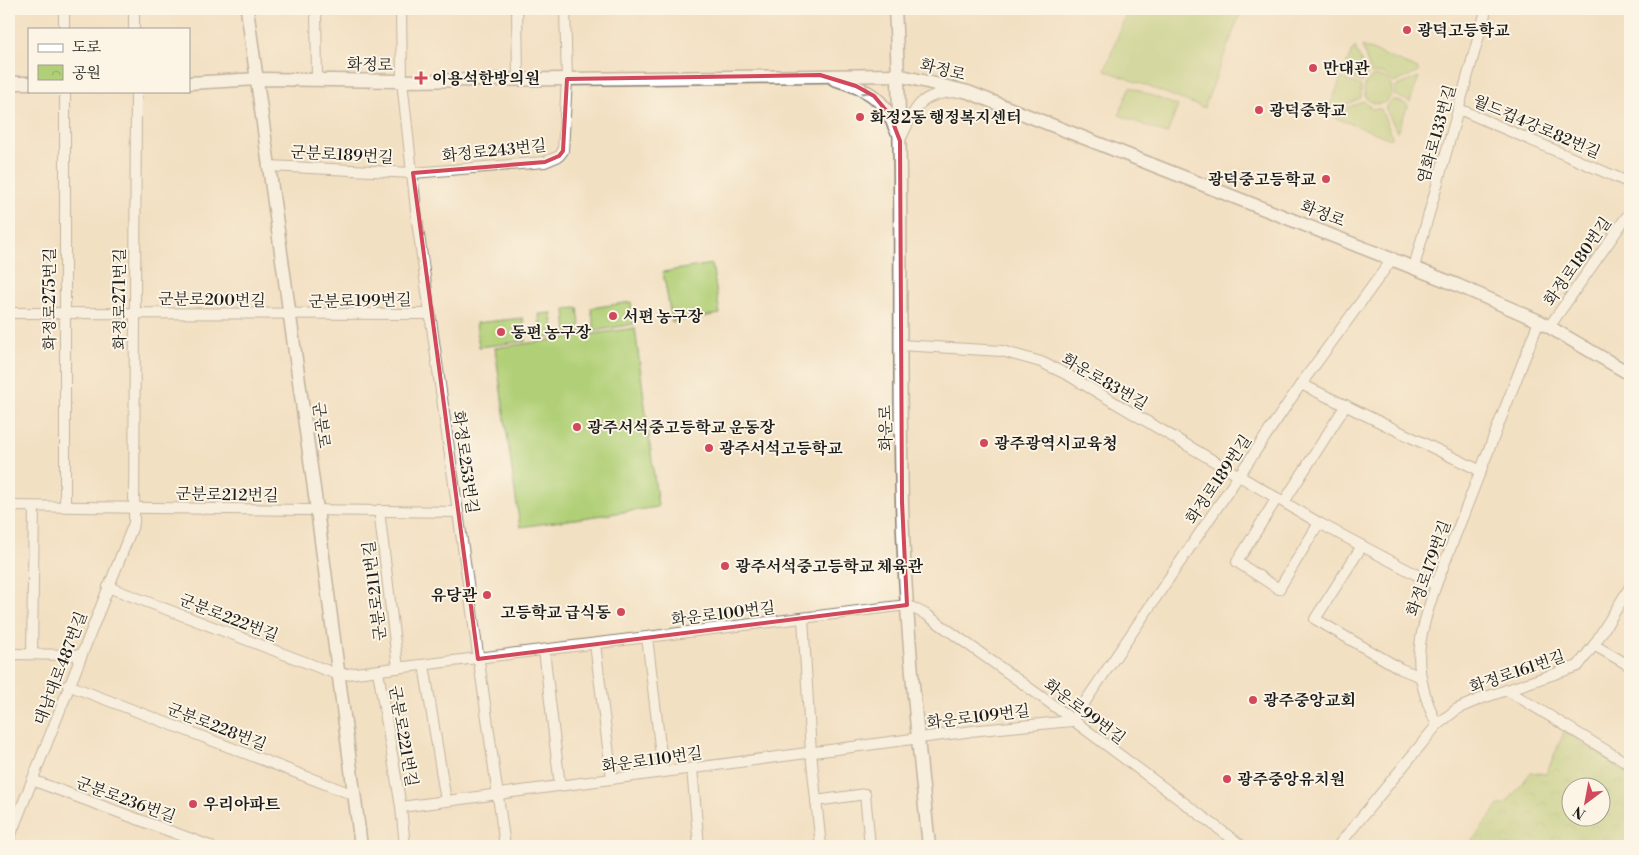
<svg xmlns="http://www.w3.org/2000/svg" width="1639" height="855" font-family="'Libre Bodoni','Noto Serif KR',serif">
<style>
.grass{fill:#b0cf76;stroke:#667649}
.park{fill:url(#park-crowns);stroke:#667649;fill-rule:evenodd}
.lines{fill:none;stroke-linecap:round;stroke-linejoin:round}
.minor-casing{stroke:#877e6f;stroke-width:12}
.tertiary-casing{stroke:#877e6f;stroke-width:15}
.minor{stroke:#fff;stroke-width:10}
.tertiary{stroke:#fff;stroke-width:12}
.oneway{stroke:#999}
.marked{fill:none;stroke:#d1495b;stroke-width:4;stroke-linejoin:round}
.poi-dot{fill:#d1495b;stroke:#fcf5e5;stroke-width:2}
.labels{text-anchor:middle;stroke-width:4;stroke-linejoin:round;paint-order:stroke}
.poi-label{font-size:16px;font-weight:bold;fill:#1c1c1c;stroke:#fcf5e5;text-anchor:start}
.street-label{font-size:16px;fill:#1c1c1c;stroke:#fcf5e5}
</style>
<defs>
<pattern id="park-crowns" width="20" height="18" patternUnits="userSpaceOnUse" patternTransform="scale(1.25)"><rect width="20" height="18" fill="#b0cf76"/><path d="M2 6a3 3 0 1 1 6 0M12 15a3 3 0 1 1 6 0" fill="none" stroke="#97b166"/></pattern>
</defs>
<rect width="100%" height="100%" fill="#fcf5e5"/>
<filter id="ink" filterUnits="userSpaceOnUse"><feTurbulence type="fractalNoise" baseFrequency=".02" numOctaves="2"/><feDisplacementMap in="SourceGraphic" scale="10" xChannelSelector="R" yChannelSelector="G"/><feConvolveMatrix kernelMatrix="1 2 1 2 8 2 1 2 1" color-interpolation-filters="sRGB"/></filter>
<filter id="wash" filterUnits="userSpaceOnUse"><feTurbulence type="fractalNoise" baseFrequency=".0096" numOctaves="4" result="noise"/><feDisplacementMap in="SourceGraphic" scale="20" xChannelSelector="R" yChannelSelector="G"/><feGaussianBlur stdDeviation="1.12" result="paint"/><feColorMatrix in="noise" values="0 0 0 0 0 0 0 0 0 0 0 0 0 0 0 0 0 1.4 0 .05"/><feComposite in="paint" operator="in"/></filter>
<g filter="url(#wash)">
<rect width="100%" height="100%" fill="#f2e0c2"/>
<g class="grass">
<polygon points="1128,9 1242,9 1204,108 1105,70"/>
<polygon points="1362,46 1418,69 1419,72 1394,83 1383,73 1371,74"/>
<polygon points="1355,47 1367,76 1362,83 1342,74 1353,49"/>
<circle cx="1378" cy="90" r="14"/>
<polygon points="1419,77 1410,102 1394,95 1395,87"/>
<polygon points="1341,78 1361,86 1361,98 1330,112 1329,109"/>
<polygon points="1130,87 1178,106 1167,134 1119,115"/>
<polygon points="1393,99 1408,105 1397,132 1385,107"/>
<polygon points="1364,101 1372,109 1381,109 1392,136 1391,139 1333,117 1332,114"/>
<polygon points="712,264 720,314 672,322 663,272"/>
<polygon points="631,302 634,324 595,331 591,308"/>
<polygon points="578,308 581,333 567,334 565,309"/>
<polygon points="552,313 554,337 541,338 539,314"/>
<polygon points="523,318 526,341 479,347 476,323"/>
<polygon points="635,328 658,507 520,527 495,348"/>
</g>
<path class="park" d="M1564 732 1630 774V846H1468L1499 805H1505L1531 772 1546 774ZM1572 788H1602V818H1572Z"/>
</g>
<g filter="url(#ink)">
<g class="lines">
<g class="minor-casing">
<g id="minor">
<polyline points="64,9 64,29"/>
<polyline points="134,9 134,29"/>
<polyline points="316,9 317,79"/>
<polyline points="401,9 402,81 418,228 505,846"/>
<polyline points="517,9 518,80"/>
<polyline points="1459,109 1630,183"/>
<path d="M900 140C916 107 918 93 958 92"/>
<polyline points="269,166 413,173 545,162 559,156 563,151 567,79 565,9"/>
<polyline points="1414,267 1485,14 1484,9"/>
<polyline points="9,313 430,314"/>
<polyline points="1549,327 1630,212"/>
<polyline points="900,345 1002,351 1041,362 1068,375 1319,523 1436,585"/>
<polyline points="1301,384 1481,471"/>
<polyline points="1277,498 1237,562 1279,589 1319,523"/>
<polyline points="1284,502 1346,405"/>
<polyline points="9,506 458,512"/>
<polyline points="65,506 65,91"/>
<polyline points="379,510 398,668"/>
<polyline points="1362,546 1315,619 1401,669 1421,677"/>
<polyline points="108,587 339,675 907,605 927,615 1050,703 1242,846"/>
<polyline points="803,618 811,753 821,846"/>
<polyline points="647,637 663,772"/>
<polyline points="595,644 612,779"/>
<polyline points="1594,645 1630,666"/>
<polyline points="544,650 560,786"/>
<polyline points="9,654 80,655"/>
<polyline points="32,654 34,507"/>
<polyline points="424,665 446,801"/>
<polyline points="378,671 401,807 405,846"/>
<polyline points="68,685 354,795"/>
<polyline points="1507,690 1630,765"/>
<polyline points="1437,725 1457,709 1480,699 1578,666 1594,645 1630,587"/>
<polyline points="692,769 699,846"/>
<polyline points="32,780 210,846"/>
<polyline points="816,801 865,794 870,846"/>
<polyline points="401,807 980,730 1072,721 1301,384 1393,258"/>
<polyline points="9,839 134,523 136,91"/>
<path d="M1338 846 1437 725C1410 668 1417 642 1436 585L1539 321"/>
</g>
</g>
<g class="tertiary-casing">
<g id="tertiary">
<polyline points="247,9 317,510 361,846"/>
<path d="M895 9C904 173 898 337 902 502 905 617 917 732 929 846"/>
<path d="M834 79C867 89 884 97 896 130"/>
<polyline points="9,83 29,83"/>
<polyline points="189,83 258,79 402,81 898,75 968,92 1457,285 1539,321 1630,374"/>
</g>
</g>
<use href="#minor" class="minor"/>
<use href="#tertiary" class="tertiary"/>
</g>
<defs><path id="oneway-chevron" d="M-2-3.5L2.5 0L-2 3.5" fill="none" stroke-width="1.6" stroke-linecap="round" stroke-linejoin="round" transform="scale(1.25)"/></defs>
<use class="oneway" href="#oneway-chevron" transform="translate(866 91) rotate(31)"/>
</g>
<path d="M0 0H1639V855H0ZM820 75 856 86 874 96 890 115 900 141 902 502 907 605 478 659 413 173 545 162 559 156 563 151 567 79Z" fill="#f2e0c2" fill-opacity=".55" fill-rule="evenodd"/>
<path class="marked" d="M820 75 856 86 874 96 890 115 900 141 902 502 907 605 478 659 413 173 545 162 559 156 563 151 567 79Z"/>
<g class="poi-dot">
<circle cx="1407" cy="30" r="5"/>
<circle cx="1313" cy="68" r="5"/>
<path d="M418.5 70.5h5v5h5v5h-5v5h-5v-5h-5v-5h5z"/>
<circle cx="1259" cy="110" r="5"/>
<circle cx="860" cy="117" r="5"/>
<circle cx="1326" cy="179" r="5"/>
<circle cx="613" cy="316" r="5"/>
<circle cx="501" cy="332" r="5"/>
<circle cx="577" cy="427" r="5"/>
<circle cx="984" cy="443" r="5"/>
<circle cx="709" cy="448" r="5"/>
<circle cx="725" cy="566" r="5"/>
<circle cx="487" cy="595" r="5"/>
<circle cx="621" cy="612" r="5"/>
<circle cx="1253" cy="700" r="5"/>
<circle cx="1227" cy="779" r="5"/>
<circle cx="193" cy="804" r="5"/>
</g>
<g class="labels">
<g class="poi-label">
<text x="1417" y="36">광덕고등학교</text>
<text x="1323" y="74">만대관</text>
<text x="432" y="84">이용석한방의원</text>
<text x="1269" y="116">광덕중학교</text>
<text x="870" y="123">화정2동 행정복지센터</text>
<text x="1316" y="185" text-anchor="end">광덕중고등학교</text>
<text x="623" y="322">서편 농구장</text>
<text x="511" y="338">동편 농구장</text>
<text x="587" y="433">광주서석중고등학교 운동장</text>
<text x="994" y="449">광주광역시교육청</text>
<text x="719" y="454">광주서석고등학교</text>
<text x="735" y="572">광주서석중고등학교 체육관</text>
<text x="477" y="601" text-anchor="end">유당관</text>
<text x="611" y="618" text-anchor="end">고등학교 급식동</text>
<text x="1263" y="706">광주중앙교회</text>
<text x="1237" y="785">광주중앙유치원</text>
<text x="203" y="810">우리아파트</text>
</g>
<g class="street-label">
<text transform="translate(370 64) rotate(1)" y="6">화정로</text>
<text transform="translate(943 69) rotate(14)" y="6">화정로</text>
<text transform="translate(1537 126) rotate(23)" y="6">월드컵4강로82번길</text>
<text transform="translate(1436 134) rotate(-74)" y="6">염화로133번길</text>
<text transform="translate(494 150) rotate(-6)" y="6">화정로243번길</text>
<text transform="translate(342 154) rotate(3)" y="6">군분로189번길</text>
<text transform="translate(1323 213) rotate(21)" y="6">화정로</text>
<text transform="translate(1577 261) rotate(-55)" y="6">화정로180번길</text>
<text transform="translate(49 299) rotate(-90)" y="6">화정로275번길</text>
<text transform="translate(119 299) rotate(-90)" y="6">화정로271번길</text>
<text transform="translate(212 299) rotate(1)" y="6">군분로200번길</text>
<text transform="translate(360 300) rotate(-1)" y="6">군분로199번길</text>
<text transform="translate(1105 381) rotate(30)" y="6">화운로83번길</text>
<text transform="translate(322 425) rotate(82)" y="6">군분로</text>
<text transform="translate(885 428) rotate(-91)" y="6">화운로</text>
<text transform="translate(466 462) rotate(82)" y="6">화정로253번길</text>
<text transform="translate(1218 479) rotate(-56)" y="6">화정로189번길</text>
<text transform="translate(227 494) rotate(1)" y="6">군분로212번길</text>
<text transform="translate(1428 568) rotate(-70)" y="6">화정로179번길</text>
<text transform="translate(374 591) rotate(-97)" y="6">군분로211번길</text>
<text transform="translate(723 613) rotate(-7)" y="6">화운로100번길</text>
<text transform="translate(229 617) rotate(21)" y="6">군분로222번길</text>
<text transform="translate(60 668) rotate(-69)" y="6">대남대로487번길</text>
<text transform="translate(1517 671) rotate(-19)" y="6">화정로161번길</text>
<text transform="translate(1085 711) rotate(37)" y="6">화운로99번길</text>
<text transform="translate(978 716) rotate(-7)" y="6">화운로109번길</text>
<text transform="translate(217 726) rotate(21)" y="6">군분로228번길</text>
<text transform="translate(404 736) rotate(80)" y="6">군분로221번길</text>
<text transform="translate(652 759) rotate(-8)" y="6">화운로110번길</text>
<text transform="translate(126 799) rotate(20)" y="6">군분로236번길</text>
</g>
</g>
<rect width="1639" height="855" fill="none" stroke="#fcf5e5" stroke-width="30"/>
<rect x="28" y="28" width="162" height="65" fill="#fcf5e5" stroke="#a29e95"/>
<rect x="38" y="44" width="25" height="8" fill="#ffffff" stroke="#a29e95"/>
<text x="72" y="52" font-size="15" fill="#1c1c1c">도로</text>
<rect x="38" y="65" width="25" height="15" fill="url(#park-crowns)" stroke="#a29e95"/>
<text x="72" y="78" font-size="15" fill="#1c1c1c">공원</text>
<g transform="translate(1586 802) rotate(212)"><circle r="24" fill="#fcf5e5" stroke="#a29e95"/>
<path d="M0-4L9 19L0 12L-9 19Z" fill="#d1495b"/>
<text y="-8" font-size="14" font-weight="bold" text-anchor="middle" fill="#1c1c1c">N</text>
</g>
</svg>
